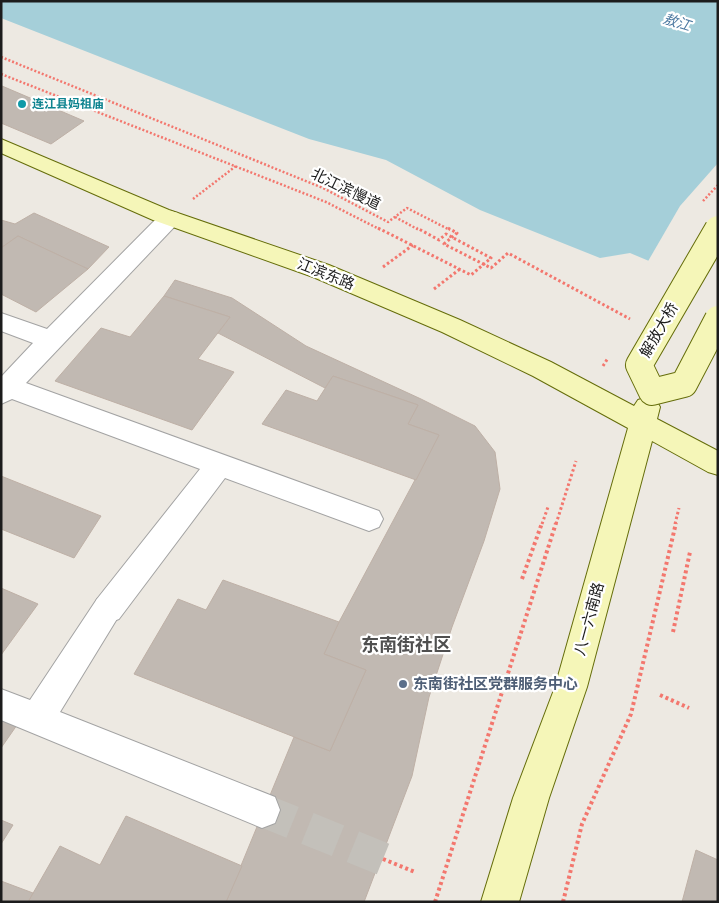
<svg xmlns="http://www.w3.org/2000/svg" width="719" height="903" font-family="Ubuntu,'Noto Sans SC',sans-serif">
<style>
.water{fill:#a5cfd9}
.pier{fill:#ede9e2}
.building{fill:#c1b9b2;stroke:#beb0a6}
.lines{fill:none;stroke-linecap:round;stroke-linejoin:round}
.minor-tunnel{stroke:#c3c0ba;stroke-width:33;stroke-dasharray:33 16;stroke-linecap:butt}
.pedestrian-casing{stroke:#a3a3a3;stroke-width:2}
.minor-casing{stroke:#a3a3a3;stroke-width:2}
.secondary-casing{stroke:#656d0a;stroke-width:2}
.path-far2{stroke:#f3776e;stroke-width:2.5;stroke-dasharray:2 2;stroke-linecap:butt}
.path-far1{stroke:#f3776e;stroke-width:3;stroke-dasharray:2.5 2.5;stroke-linecap:butt}
.path{stroke:#f3776e;stroke-width:4;stroke-dasharray:3 3;stroke-linecap:butt}
.pedestrian{fill:#fff;fill-rule:evenodd}
.minor{fill:#fff;fill-rule:evenodd}
.secondary{fill:#f5f6b8;fill-rule:evenodd}
.secondary-bridge-casing{stroke:#656d0a;stroke-width:28;stroke-linecap:butt}
.path-bridge-far1{stroke:#f3776e;stroke-width:2.5;stroke-dasharray:2 2;stroke-linecap:butt}
.path-bridge{stroke:#f3776e;stroke-width:3;stroke-dasharray:2.5 2.5;stroke-linecap:butt}
.secondary-bridge{stroke:#f5f6b8;stroke-width:26}
.culture-dot{fill:#0f9aa8;stroke:#fff;stroke-width:2}
.service-dot{fill:#5c6f8a;stroke:#fff;stroke-width:2}
.labels{text-anchor:middle;stroke-width:4.5;stroke-linejoin:round;paint-order:stroke}
.far-culture-label{font-size:12px;font-weight:bold;fill:#0d838f;stroke:#fff;text-anchor:start}
.far-water-label{font-size:14px;font-style:italic;fill:#4b78a0;stroke:#fff}
.street-label{font-size:15px;fill:#1c1c1c;stroke:#fff}
.service-label{font-size:15px;font-weight:bold;fill:#4e5e75;stroke:#fff;text-anchor:start}
.quarter-label{font-size:18px;font-weight:bold;fill:#4f4f4f;stroke:#fff}
</style>
<rect width="100%" height="100%" fill="#ede9e2"/>
<polygon class="water" points="1,1 718,1 718,290 630,253 600,258 480,210 386,160 309,139 1,18"/>
<polygon class="pier" points="718,163 718,293 647,263 680,206"/>
<g class="building">
<polygon points="1,87 2,86 84,121 51,144 1,123"/>
<polygon points="34,213 109,247 88,269 18,236 1,248 1,220 15,224"/>
<polygon points="18,236 88,269 36,312 1,294 1,248"/>
<polygon points="175,280 232,298 306,346 421,399 475,426 495,452 500,489 484,541 452,627 429,697 412,776 364,902 226,902 294,737 330,751 366,670 324,654 339,622 439,435 408,424 418,405 333,376 325,388 218,333 230,317 164,296"/>
<polygon points="164,296 230,317 198,359 234,372 192,430 55,381 101,328 130,337"/>
<polygon points="333,376 418,405 408,424 439,435 416,480 262,424 286,390 317,401"/>
<polygon points="1,476 101,516 74,558 1,529"/>
<polygon points="223,580 339,622 324,654 366,670 330,751 134,674 178,599 206,610"/>
<polygon points="1,588 38,604 1,655"/>
<polygon points="1,718 17,725 1,748"/>
<polygon points="126,816 242,866 226,902 28,902 60,846 100,865"/>
<polygon points="1,820 13,825 1,844"/>
<polygon points="696,850 718,860 718,902 682,902"/>
<polygon points="1,881 33,893 28,902 1,902"/>
</g>
<g class="lines">
<polyline class="minor-tunnel" points="262,810 383,859"/>
<g class="pedestrian-casing">
<polygon id="pedestrian" points="170,211 178,213 181,218 178,223 26,383 379,511 383,519 379,527 369,531 225,478 119,619 108,623 97,619 93,609 97,599 200,469 12,399 1,404 1,377 33,343 1,331 1,313 47,329 162,213"/>
</g>
<g class="minor-casing">
<polygon id="minor" points="108,595 119,599 123,609 60,712 275,797 280,810 275,823 262,828 1,720 1,689 30,700 97,599"/>
</g>
<g class="secondary-casing">
<polygon id="secondary" points="1,139 169,210 329,265 460,320 551,362 634,406 638,400 647,397 656,400 660,407 657,419 718,451 718,475 708,472 652,441 587,687 549,798 519,902 481,902 513,798 555,687 628,428 533,376 442,332 313,277 153,220 1,153"/>
</g>
<g class="path-far2">
<polyline points="1,57 323,188 388,222 407,208 450,230"/>
<polyline points="193,199 236,166"/>
</g>
<g class="path-far1">
<polyline points="448,228 457,233 444,244 491,268 508,253 630,319"/>
<polyline points="383,267 413,245"/>
<polyline points="434,289 460,269"/>
<polyline points="542,524 548,507"/>
<polyline points="556,524 576,461"/>
<polyline points="675,524 679,508"/>
</g>
<g class="path">
<polyline points="522,579 542,523"/>
<polyline points="673,632 690,552"/>
<polyline points="660,695 689,708"/>
<polyline points="383,859 415,872"/>
<polyline points="435,902 556,523"/>
<polyline points="563,902 582,824 631,714 676,523"/>
</g>
<use href="#pedestrian" class="pedestrian"/>
<use href="#minor" class="minor"/>
<use href="#secondary" class="secondary"/>
<g class="secondary-bridge-casing">
<polyline id="secondary-bridge" points="718,229 639,365 652,392 684,384 718,319"/>
</g>
<g class="path-bridge-far1">
<polyline points="1,74 326,202 381,230"/>
<polyline points="703,201 718,185"/>
<polyline points="395,217 419,230"/>
</g>
<g class="path-bridge">
<polyline points="378,228 471,275 491,258 446,234 439,240 417,228"/>
<polyline points="603,366 608,358"/>
</g>
<use href="#secondary-bridge" class="secondary-bridge"/>
</g>
<circle class="culture-dot" cx="22" cy="104" r="5"/>
<circle class="service-dot" cx="403" cy="684" r="5"/>
<g class="labels">
<g class="far-culture-label">
<text x="32" y="108">连江县妈祖庙</text>
</g>
<g class="far-water-label">
<text transform="translate(677 22) rotate(17)" y="5">敖江</text>
</g>
<g class="street-label">
<text transform="translate(346 189) rotate(26)" y="5">北江滨慢道</text>
<text transform="translate(326 274) rotate(22)" y="5">江滨东路</text>
<text transform="translate(659 330) rotate(-60)" y="5">解放大桥</text>
<text transform="translate(589 619) rotate(-75)" y="5">八一六南路</text>
</g>
<g class="service-label">
<text x="413" y="689">东南街社区党群服务中心</text>
</g>
<g class="quarter-label">
<text x="406" y="651">东南街社区</text>
</g>
</g>
<rect width="719" height="903" fill="none" stroke="#1c1c1c" stroke-width="5"/>
</svg>
